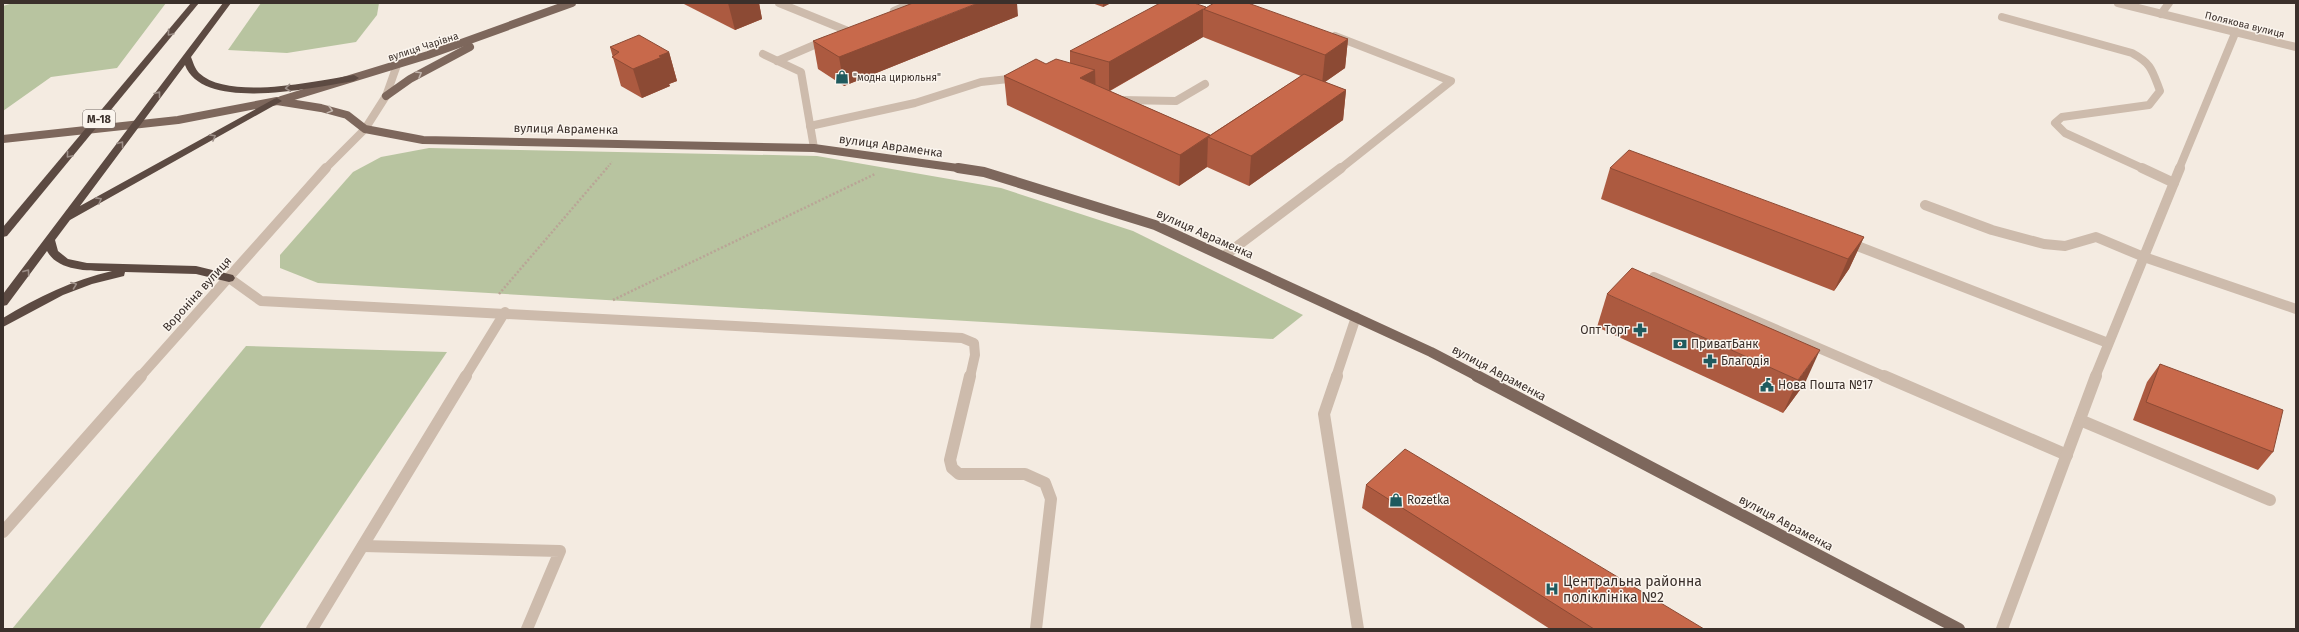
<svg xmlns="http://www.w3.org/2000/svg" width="2299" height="632" font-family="'Fira Sans',sans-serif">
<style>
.green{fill:#b8c4a0}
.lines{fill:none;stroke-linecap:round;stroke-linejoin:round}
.path-far1{stroke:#b9a596;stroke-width:2;stroke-dasharray:1.5 1.5;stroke-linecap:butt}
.path{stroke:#b9a596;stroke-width:2.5;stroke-dasharray:2 2;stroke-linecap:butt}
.minor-far2{stroke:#cdbbac;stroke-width:8}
.minor-far1{stroke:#cdbbac;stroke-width:10}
.minor{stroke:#cdbbac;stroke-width:12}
.major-far2{stroke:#7d675c;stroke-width:8}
.major-far1{stroke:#7d675c;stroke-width:10}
.major{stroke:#7d675c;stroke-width:12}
.highway{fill:#5c4a42;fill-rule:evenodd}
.wall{fill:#ac5a40;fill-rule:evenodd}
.shaded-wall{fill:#8c4a34}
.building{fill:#c8694b;stroke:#8c4a34}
.oneway{stroke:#9c8e87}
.oneway2{stroke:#c2b5ac}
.labels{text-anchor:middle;stroke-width:3;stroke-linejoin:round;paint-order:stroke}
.far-street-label{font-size:10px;fill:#3b302b;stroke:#fbf5ee}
.far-poi-label{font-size:10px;fill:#3b302b;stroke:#fbf5ee;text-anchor:start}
.shield{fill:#fbf5ee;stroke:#756b66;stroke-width:1}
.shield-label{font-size:11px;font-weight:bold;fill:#3b302b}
.street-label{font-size:12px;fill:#3b302b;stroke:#fbf5ee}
.poi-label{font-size:12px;fill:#3b302b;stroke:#fbf5ee;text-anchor:start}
.near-poi-label{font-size:14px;fill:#3b302b;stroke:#fbf5ee;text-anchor:start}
</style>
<rect width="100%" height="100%" fill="#f4ebe1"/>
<g class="green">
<polygon points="13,3 166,3 117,68 51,77 3,111 3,6"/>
<polygon points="261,3 379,3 377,15 356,42 287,53 228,50"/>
<polygon points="429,148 817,156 1001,188 1133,231 1303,315 1273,339 318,283 280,268 280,255 353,172 381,157"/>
<polygon points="246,346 447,352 259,629 12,629"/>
</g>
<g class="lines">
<polyline class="path-far1" points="606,169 612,162"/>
<g class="path">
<polyline points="499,294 607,168"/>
<polyline points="613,300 875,174"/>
</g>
<g class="minor-far2">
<polyline points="779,3 848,31"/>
<polyline points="2118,3 2296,47"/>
<polyline points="894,11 912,3"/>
<polyline points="2161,14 2169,3"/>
<path d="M2002 17 2132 53C2152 64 2152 70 2160 91L2149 105 2062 117 2055 123 2065 133 2144 169"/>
<polyline points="1335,36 1451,81 1340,169"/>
<polyline points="763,54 801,72 814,148"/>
<polyline points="777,61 826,40"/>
<polyline points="1121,100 1176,101 1205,84"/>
<polyline points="810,126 915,103 981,82 1018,78"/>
<polyline points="325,169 365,129 386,96 397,65"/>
<polyline points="2179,169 2236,31"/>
</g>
<g class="minor-far1">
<polyline points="2142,168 2174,183"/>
<polyline points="1925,205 1992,230 2044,244 2065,246 2096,237 2144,257 2296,309"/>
<polyline points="1847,242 2108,343"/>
<polyline points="1224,256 1341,168"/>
<polyline points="1654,277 1886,377"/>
<polyline points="229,278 261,301 962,338 974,343 975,355 970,377"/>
<polyline points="140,377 326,168"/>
<polyline points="465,377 505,312"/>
<polyline points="1336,377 1356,317"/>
<polyline points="2095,377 2180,168"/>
</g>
<g class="minor">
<polyline points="970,376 950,460 952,468 959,474 1025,474 1045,483 1051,499 1036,629"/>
<polyline points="1337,376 1324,414 1358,629"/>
<polyline points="1884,376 2067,455"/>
<polyline points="2080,420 2270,500"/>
<polyline points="3,532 141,376"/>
<polyline points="363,546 560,551 527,629"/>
<polyline points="312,629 466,376"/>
<polyline points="2002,629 2096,376"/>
</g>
<g class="major-far2">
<polyline points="386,96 410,79 470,47"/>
<polyline points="281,100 428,55 572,3"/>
<polyline points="3,139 178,120 277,101 321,108 347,115 365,129 423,140 814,148 965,169"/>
</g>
<polyline class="major-far1" points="958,168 984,172 1155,225 1431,352 1479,377"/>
<polyline class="major" points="1477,376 1959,629"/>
<g class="highway">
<polygon points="191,3 199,3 7,236 3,237 3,227"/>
<path d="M223 3H231L191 57C193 62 195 69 199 73 229 101 316 81 354 75L359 78 354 81C316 87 203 113 185 65L80 206 274 99 277 98 282 101 70 220 55 240 58 251 68 259 87 263 196 266 233 275 235 278 233 281 229 282 196 274 125 272 124 276 92 284 63 295 3 327V318C38 297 73 280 112 271 92 271 58 272 47 251L7 305 3 306V294Z"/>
</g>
</g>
<g class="wall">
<polygon points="682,3 759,3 762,19 735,30"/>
<polygon points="1092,3 1111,3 1103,7"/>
<path d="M1206 7 1348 39 1345 68 1325 82 1346 90 1343 120 1249 186 1207 167 1179 186 1007 105 1004 76 1046 64 1070 63V51ZM1203 37 1301 76 1210 135 1110 91Z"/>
<polygon points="1018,16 844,86 818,69 813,41"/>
<polygon points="610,47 669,52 677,81 669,84 670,86 642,98 621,86"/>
<polygon points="1610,168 1864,237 1849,269 1834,291 1601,199"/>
<polygon points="1607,294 1805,383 1783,413 1597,327"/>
<polygon points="2160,364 2273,452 2258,470 2133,420 2147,382"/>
<polygon points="1366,485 1704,629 1550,629 1362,508"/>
</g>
<g class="shaded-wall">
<polygon points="728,3 759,3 762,19 735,30"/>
<polygon points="978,3 1017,3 1018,16 844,86 839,57"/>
<polygon points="1103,3 1111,3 1103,7"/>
<polygon points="1203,9 1203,37 1109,91 1109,62"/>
<polygon points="1348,39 1345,68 1322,84 1325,55"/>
<polygon points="669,52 677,81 669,84 670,86 642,98 633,69 659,56"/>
<polygon points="1095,70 1096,99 1080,78"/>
<polygon points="1346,90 1343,120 1249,186 1251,156"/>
<polygon points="1208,137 1207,167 1179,186 1180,155"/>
<polygon points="1864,237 1849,269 1834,291 1848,259"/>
<polygon points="1820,350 1805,383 1783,413 1798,380"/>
</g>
<g class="building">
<polygon points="913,3 978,3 839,57 813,41"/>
<polygon points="1160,3 1194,3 1206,7 1204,9 1214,3 1248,3 1348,39 1325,55 1203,9 1109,62 1070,51"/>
<polygon points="639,35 669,52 659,56 662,57 633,69 612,57 619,52 610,47"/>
<polygon points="1036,59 1046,64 1056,59 1095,70 1080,78 1210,135 1180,155 1004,76"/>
<polygon points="1304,74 1346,90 1251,156 1208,137"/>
<polygon points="1629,150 1864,237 1848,259 1610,168"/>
<polygon points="1632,268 1820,350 1798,380 1607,294"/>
<polygon points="2160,364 2283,410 2273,452 2146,402"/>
<polygon points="1405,449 1704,629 1594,629 1366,485"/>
</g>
<defs><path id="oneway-chevron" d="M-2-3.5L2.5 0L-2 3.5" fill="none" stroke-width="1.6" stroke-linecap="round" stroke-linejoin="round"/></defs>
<g class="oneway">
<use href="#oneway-chevron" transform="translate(170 33) rotate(130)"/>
<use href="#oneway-chevron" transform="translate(288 88) rotate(174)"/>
<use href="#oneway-chevron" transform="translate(158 94) rotate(-52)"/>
<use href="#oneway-chevron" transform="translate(213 137) rotate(-29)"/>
<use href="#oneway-chevron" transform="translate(121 144) rotate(-53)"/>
<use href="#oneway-chevron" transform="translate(69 155) rotate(130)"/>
<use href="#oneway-chevron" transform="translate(99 200) rotate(-29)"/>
<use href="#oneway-chevron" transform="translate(27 272) rotate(-54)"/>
<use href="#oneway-chevron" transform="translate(74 285) rotate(-21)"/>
</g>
<g class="oneway2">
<use href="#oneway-chevron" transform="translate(419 74) rotate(-30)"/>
<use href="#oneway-chevron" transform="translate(330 110) rotate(15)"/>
</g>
<defs>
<g id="shop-bare" transform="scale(1.08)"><path d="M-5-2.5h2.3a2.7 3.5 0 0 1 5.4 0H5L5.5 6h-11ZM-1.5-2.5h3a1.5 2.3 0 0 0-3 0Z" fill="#1f5a5e" stroke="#fbf5ee" stroke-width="2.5" paint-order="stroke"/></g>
<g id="pharmacy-bare" transform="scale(1.08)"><path d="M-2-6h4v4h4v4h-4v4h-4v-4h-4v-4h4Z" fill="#1f5a5e" stroke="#fbf5ee" stroke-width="2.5" paint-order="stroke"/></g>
<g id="bank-bare" transform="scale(1.08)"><path d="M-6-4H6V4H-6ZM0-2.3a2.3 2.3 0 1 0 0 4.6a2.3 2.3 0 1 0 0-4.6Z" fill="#1f5a5e" stroke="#fbf5ee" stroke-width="2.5" paint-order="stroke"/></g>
<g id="civic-bare" transform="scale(1.08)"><path d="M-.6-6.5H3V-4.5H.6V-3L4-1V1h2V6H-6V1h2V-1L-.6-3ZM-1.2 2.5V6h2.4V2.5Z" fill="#1f5a5e" stroke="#fbf5ee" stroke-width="2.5" paint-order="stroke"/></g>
<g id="hospital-bare" transform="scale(1.08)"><path d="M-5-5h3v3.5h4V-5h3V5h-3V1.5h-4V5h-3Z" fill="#1f5a5e" stroke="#fbf5ee" stroke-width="2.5" paint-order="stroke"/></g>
</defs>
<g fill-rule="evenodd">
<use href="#shop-bare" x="842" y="77"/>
<use href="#pharmacy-bare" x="1640" y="330"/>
<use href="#bank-bare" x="1680" y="344"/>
<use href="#pharmacy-bare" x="1710" y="361"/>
<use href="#civic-bare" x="1767" y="385"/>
<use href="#shop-bare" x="1396" y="500"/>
<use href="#hospital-bare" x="1552" y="589"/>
</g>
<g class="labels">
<g class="far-street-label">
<text transform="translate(2245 24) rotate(14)" y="4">Полякова вулиця</text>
<text transform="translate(423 46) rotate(-18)" y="4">вулиця Чарівна</text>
</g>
<g class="far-poi-label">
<text x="853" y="81">"модна цирюльня"</text>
</g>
<rect class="shield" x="83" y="110" width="32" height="18" rx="3"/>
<g class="shield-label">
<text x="99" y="123">М-18</text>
</g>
<g class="street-label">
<text transform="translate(566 129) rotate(1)" y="4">вулиця Авраменка</text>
<text transform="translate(891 146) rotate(8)" y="4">вулиця Авраменка</text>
<text transform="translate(1205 234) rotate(24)" y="4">вулиця Авраменка</text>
<text transform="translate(197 294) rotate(-48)" y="4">Вороніна вулиця</text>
<text transform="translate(1499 373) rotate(28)" y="4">вулиця Авраменка</text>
<text transform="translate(1786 523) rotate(28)" y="4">вулиця Авраменка</text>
</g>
<g class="poi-label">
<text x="1629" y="334" text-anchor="end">Опт Торг</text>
<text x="1691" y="348">ПриватБанк</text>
<text x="1721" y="365">Благодія</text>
<text x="1778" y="389">Нова Пошта №17</text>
<text x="1407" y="504">Rozetka</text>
</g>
<g class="near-poi-label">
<text x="1563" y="586">Центральна районна<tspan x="1563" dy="16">поліклініка №2</tspan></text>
</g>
</g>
<rect width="2299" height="632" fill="none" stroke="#3b302b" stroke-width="8"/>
</svg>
